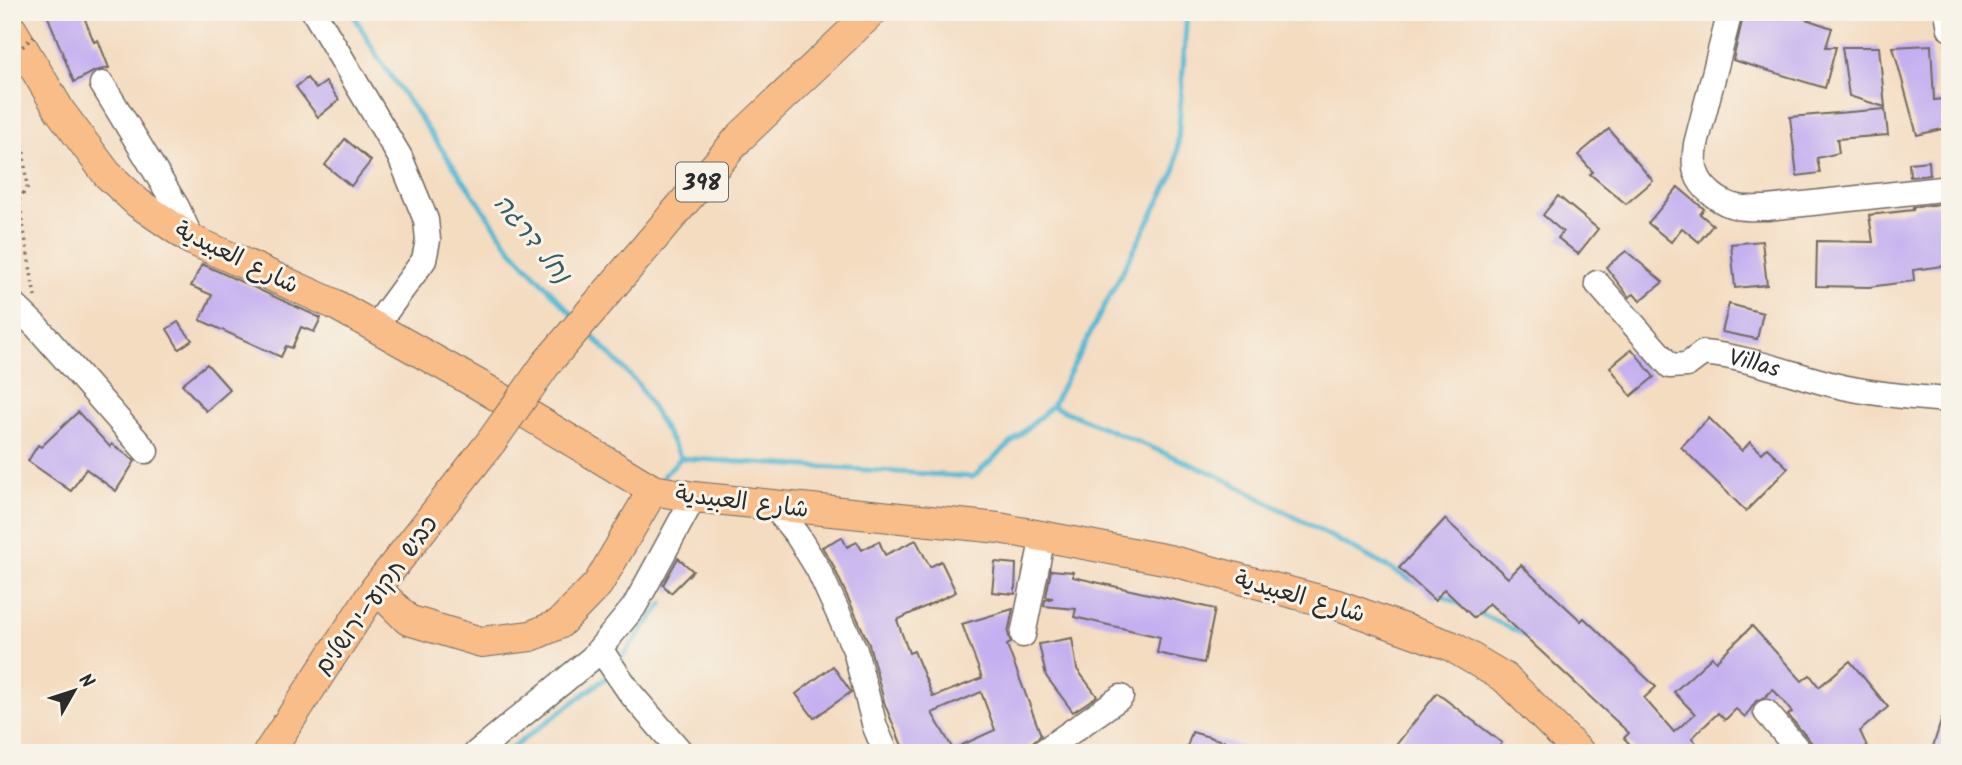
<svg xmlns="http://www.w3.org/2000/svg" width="1962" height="765" font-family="Kalam,'Playpen Sans Arabic','Playpen Sans Hebrew',sans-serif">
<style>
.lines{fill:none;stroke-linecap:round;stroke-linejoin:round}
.stream{stroke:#54b8d3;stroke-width:5}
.building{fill:#c4b0f0;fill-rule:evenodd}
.minor-casing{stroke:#716960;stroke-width:27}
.major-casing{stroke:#716960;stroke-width:32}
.path{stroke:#716960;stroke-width:3.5;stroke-dasharray:2 5;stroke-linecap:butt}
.minor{stroke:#fff;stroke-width:24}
.major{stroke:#f8bd89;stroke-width:30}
.major-bridge-casing{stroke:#716960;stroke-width:32;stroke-linecap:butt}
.path-bridge{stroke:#716960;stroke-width:3.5;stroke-dasharray:2 5;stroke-linecap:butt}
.major-bridge{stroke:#f8bd89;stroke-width:30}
.labels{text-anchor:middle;stroke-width:6;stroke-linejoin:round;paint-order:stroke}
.shield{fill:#f7f3e8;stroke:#686764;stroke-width:2}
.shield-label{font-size:23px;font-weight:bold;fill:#2b2b2b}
.street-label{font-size:24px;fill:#2b2b2b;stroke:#f7f3e8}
.water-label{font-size:26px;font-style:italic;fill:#395c66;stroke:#f7f3e8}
</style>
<rect width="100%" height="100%" fill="#f7f3e8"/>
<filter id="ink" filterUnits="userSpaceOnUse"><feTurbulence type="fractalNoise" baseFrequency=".0143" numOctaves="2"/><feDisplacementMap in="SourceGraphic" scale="14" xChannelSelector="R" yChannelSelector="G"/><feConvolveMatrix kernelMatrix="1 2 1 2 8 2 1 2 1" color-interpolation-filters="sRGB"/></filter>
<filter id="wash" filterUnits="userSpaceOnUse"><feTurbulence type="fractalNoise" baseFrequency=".00686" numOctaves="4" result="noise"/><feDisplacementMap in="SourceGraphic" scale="28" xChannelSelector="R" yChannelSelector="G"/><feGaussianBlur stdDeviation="1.57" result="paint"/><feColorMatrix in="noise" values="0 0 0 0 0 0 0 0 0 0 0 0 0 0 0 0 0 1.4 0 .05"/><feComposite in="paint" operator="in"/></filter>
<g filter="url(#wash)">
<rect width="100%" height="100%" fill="#f4dcc1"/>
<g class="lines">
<g class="stream">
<polyline points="352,12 377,56 511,249 575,317"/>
<polyline points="586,329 639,385 681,458 663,476"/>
<polyline points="1052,406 1217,475 1417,583"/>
<polyline points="681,458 973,477 1052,406 1176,169 1187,12"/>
<polyline points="1435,592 1464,606"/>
<polyline points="1473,610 1527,636"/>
<polyline points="619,661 663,603"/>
<polyline points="505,753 607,677"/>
</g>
</g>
<g id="blocks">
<g class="building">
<polygon points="46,12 82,12 94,42 98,40 109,68 95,71 74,82"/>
<polygon points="1744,12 1785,12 1832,28 1826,47 1836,47 1825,88 1733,60"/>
<polygon points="1931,45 1934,100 1942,99 1950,127 1917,135 1893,47"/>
<polygon points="1842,47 1879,47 1885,107 1849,96"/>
<polygon points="307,78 316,89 326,82 339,100 318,117 296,87"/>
<polygon points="1885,109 1888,135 1837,139 1839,153 1817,158 1820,173 1797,176 1790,117"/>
<polygon points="1609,129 1653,181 1626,204 1590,174 1593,172 1578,155"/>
<polygon points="345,139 371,161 351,186 325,165"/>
<polygon points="1929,161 1930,175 1910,177 1909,163"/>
<polygon points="1678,187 1704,209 1700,214 1713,225 1699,242 1682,228 1671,242 1648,223"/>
<polygon points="1558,196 1598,229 1578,254 1558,238 1563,232 1543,215"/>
<polygon points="1950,203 1950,265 1913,270 1914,281 1869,287 1816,286 1817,241 1873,242 1869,215 1913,210 1913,207"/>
<polygon points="1762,241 1767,285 1735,288 1731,244"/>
<polygon points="1626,251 1663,282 1640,301 1634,294 1629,297 1606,267"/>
<polygon points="202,264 321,318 314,332 301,327 292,348 286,346 281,357 200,320 212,295 191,286"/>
<polygon points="1729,304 1763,313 1757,339 1722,332"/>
<polygon points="178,322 192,340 179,349 167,329"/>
<polygon points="1632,349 1654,377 1631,396 1610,367"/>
<polygon points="207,364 230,390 206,411 182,384"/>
<polygon points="78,412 110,447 112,444 135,461 116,491 86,469 71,491 28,461 38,445 41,447"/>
<polygon points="1709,418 1742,451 1750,442 1762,453 1767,448 1788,468 1746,511 1681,447"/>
<polygon points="1445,519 1508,578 1521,565 1581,621 1584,618 1656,687 1644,698 1674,732 1695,714 1674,692 1712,657 1716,661 1752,626 1802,681 1810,675 1819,687 1850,661 1888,707 1860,731 1870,753 1816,753 1812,743 1788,715 1792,712 1773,689 1765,697 1756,701 1745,717 1736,709 1725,720 1718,713 1692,738 1696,743 1687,753 1638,753 1624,738 1629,733 1489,603 1474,618 1444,589 1435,601 1399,568"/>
<path d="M842 537 847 547 857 542 862 550 879 541 885 555 916 540 930 567 941 561 956 592 897 620 909 653 914 651 933 697 982 678 962 624 1013 609 1008 633 1011 643 1007 645 1041 735 1028 746 1026 753H905L885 705 869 644 832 563 822 547ZM981 692 995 730 953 749 932 713Z"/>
<polygon points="678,558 693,571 671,593 663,585"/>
<polygon points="995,562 1016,564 1015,594 992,592"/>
<polygon points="1051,570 1073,572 1073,577 1215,609 1204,663 1157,653 1160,637 1074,617 1076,609 1044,606 1045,600 1053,598 1046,597"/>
<polygon points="1072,638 1077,669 1097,696 1073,712 1046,676 1039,644"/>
<polygon points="833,666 851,692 814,718 796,694"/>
<polygon points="1437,693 1502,743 1494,753 1390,753"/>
<polygon points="1947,702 1950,703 1950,753 1931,753"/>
<polygon points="1192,732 1250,749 1249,753 1185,753"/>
</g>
</g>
</g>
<g filter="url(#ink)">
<use href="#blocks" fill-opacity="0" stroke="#716960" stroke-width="2"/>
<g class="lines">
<g class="minor-casing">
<g id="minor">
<polyline points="314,12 400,157 426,220 428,240 424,260 375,327"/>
<path d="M1730 12 1696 144C1695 153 1693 163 1696 172 1701 189 1721 204 1738 207 1747 209 1758 208 1767 208L1950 188"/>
<polyline points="1947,12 1950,29"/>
<polyline points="102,84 177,207 192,240"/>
<path id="s1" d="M1597 283 1670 366 1687 365 1703 353C1747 357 1788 373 1830 384 1869 394 1910 397 1950 400"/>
<polyline points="12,303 37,327 146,451"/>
<polyline points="773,505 797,535 818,569 855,650 875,727 886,753"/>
<polyline points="1023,635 1043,536"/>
<polyline points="600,649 631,694 682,753"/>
<polyline points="1766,712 1801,753"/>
<polyline points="476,753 592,658 634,607 694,497"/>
<polyline points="1041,753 1121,697"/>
</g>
</g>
<g class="major-casing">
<g id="major">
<polyline points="12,30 60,111 107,174 138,203 192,240 334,304 479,385 653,490 694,497 999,528 1169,560 1338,605 1451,646 1505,678 1580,753"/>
<polyline points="546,364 739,138 872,12"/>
<polyline points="376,588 408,620 481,642 531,636 559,624 598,584 653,490"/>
<polyline points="268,753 376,588 491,442"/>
</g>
</g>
<polyline class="path" points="12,90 23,144 27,188 19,200 35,297"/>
<use href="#minor" class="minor"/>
<use href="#major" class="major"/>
<g class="major-bridge-casing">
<polyline id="major-bridge" points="491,442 546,364"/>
</g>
<polyline class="path-bridge" points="12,56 34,36"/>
<use href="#major-bridge" class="major-bridge"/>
</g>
</g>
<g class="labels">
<rect class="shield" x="676" y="162.5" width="52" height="39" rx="5"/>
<g class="shield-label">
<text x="702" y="190">398</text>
</g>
<g class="street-label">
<text transform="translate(237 257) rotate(26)" y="8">شارع العبيدية</text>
<text dy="8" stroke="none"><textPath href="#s1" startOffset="200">Villas</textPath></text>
<text transform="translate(742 501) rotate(7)" y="8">شارع العبيدية</text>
<text transform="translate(376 595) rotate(-54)" y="8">כביש תקוע–ירושלים</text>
<text transform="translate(1300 596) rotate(16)" y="8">شارع العبيدية</text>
</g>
<g class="water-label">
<text transform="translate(533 238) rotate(51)" y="9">נחל דרגה</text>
</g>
</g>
<rect width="1962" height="765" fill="none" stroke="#f7f3e8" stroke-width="42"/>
<g transform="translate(74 691) rotate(51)" stroke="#f7f3e8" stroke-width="5" paint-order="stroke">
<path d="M0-5L12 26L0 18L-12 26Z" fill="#2b2b2b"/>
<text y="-10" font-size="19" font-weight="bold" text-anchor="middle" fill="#2b2b2b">N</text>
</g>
</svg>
